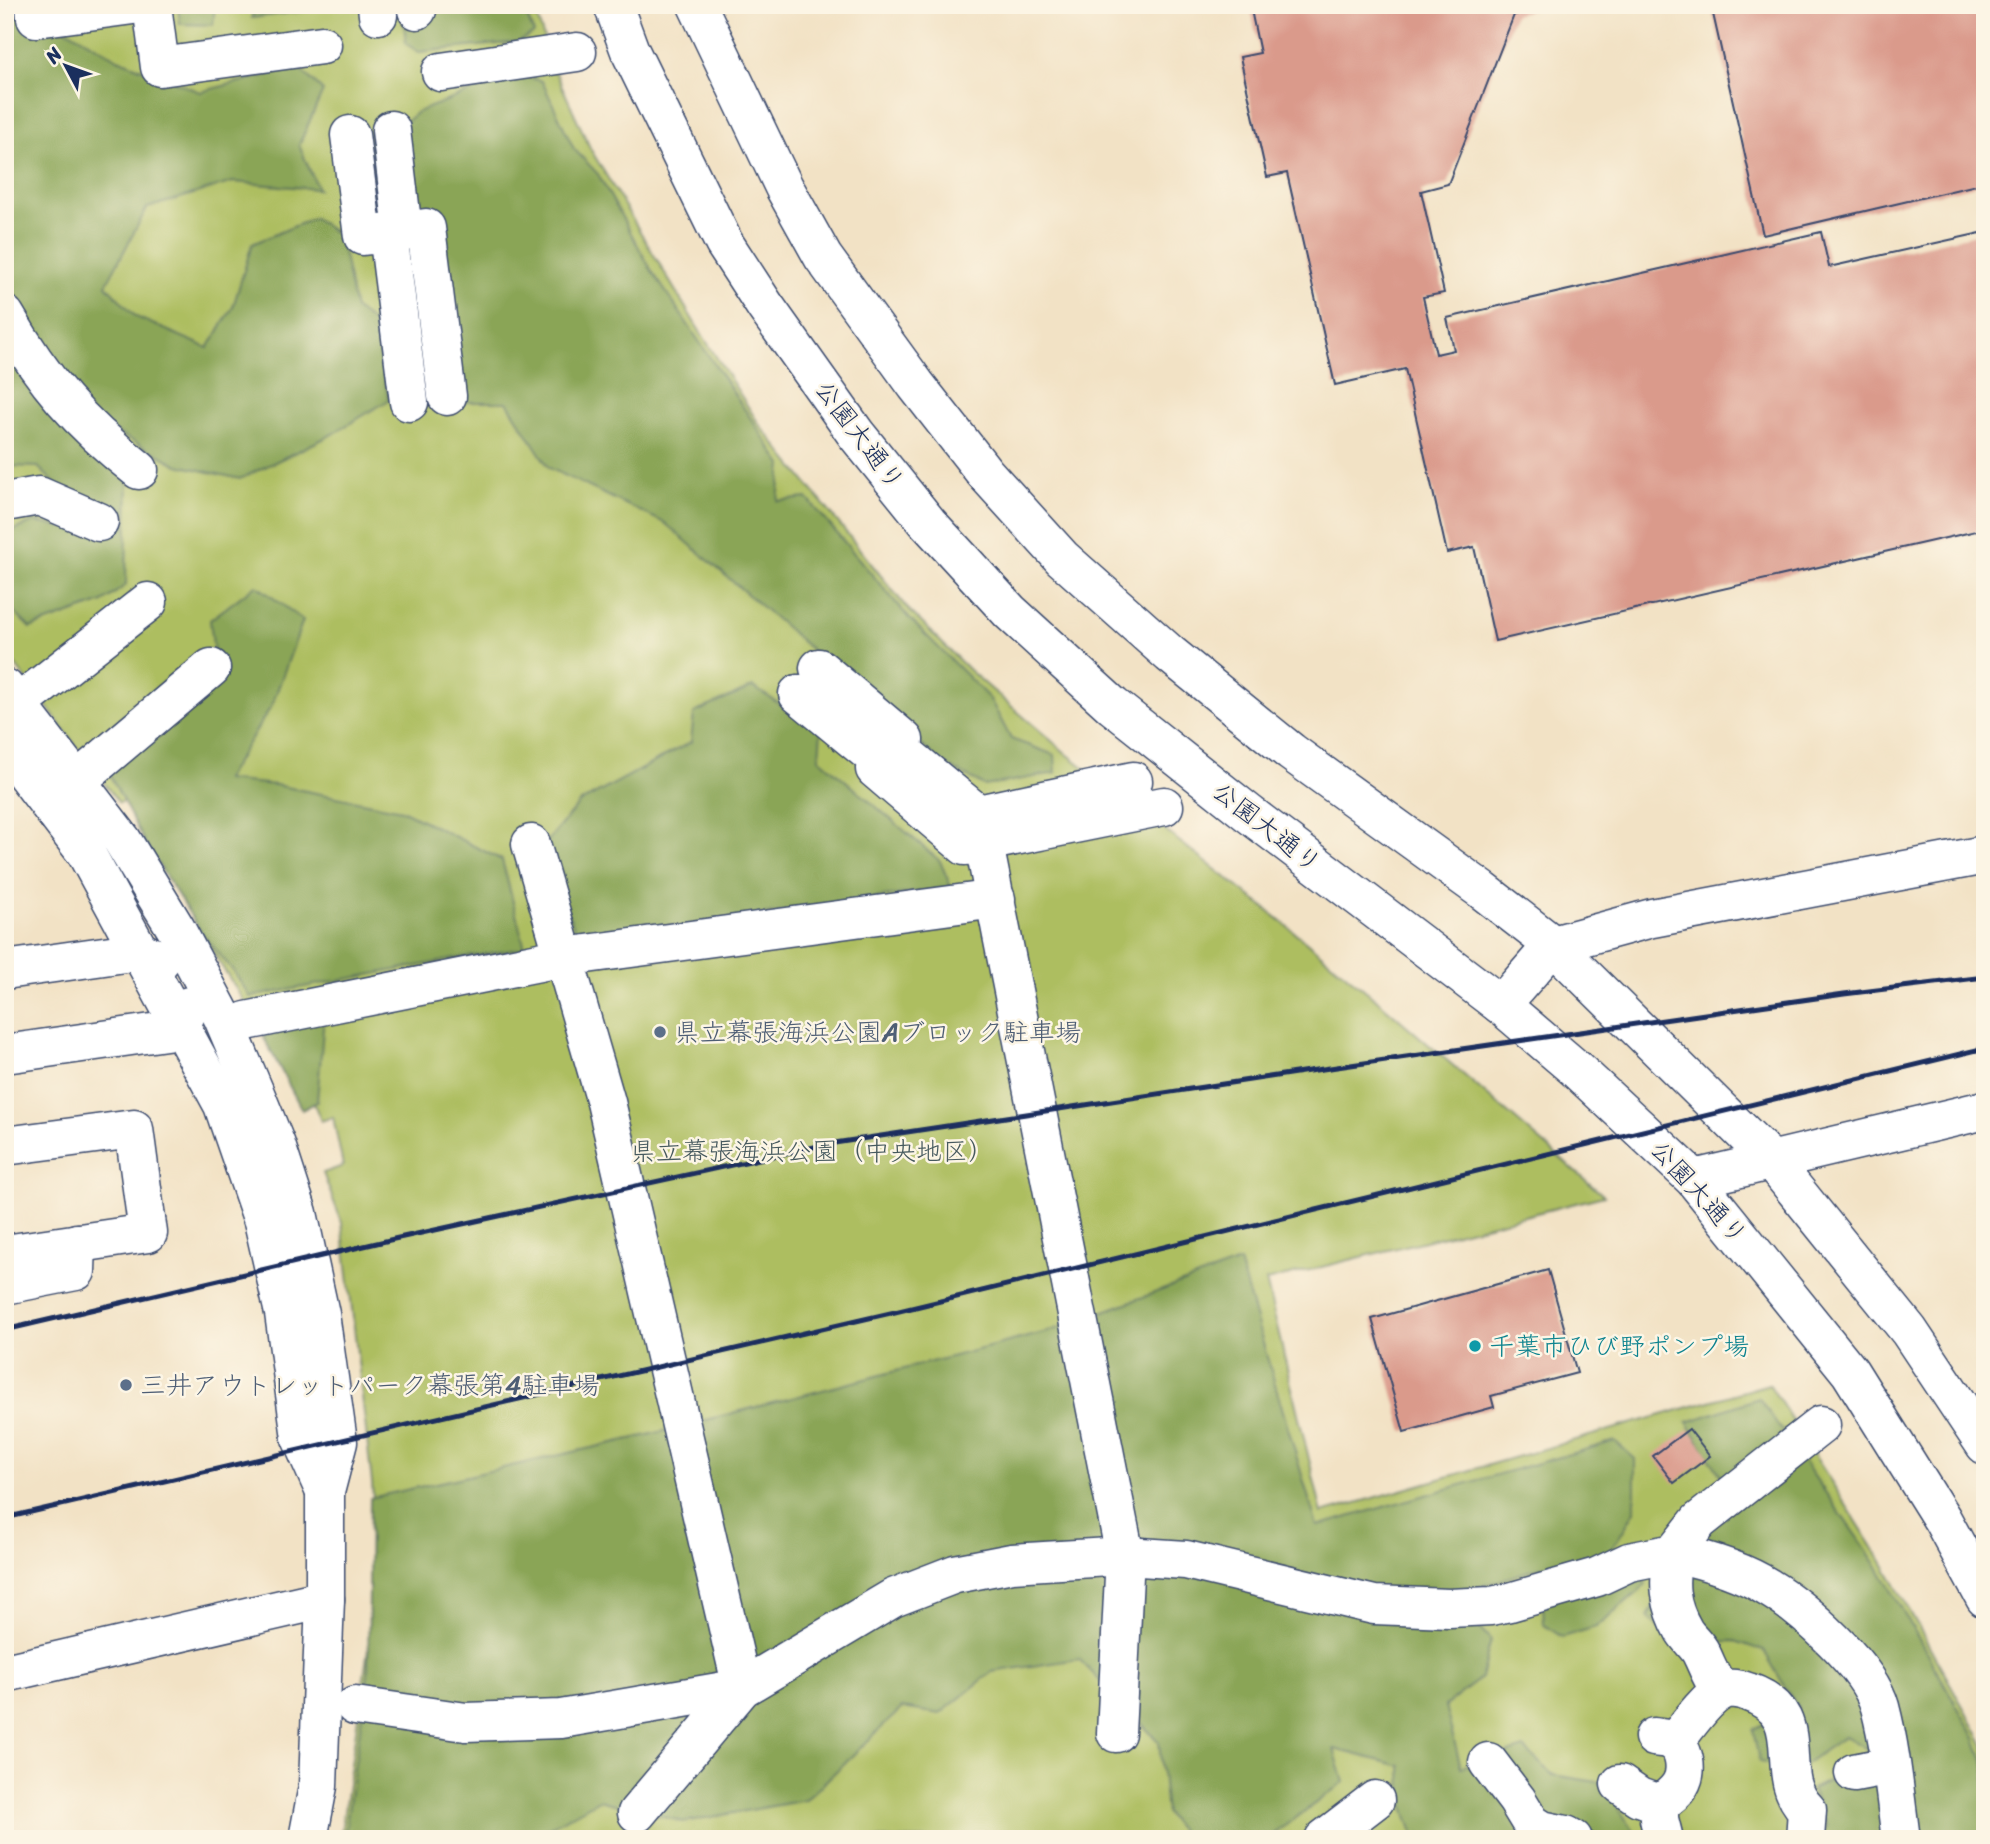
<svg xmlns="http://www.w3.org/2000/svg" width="1990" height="1844" font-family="Sriracha,'Klee One',sans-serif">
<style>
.green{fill:#adbe61;stroke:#647660;stroke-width:2}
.forest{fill:#8aa557;stroke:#526a5a;stroke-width:2}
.building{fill:#da9a8b}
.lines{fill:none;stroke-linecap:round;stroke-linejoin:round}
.minor-casing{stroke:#3b4a6d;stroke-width:41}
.minor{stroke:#fff;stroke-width:38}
.rail{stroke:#1b2f5e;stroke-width:5}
.service-dot{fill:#5c6f8a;stroke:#fcf5e5;stroke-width:2.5}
.culture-dot{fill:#0f9aa8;stroke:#fcf5e5;stroke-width:2.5}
.labels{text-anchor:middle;stroke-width:5;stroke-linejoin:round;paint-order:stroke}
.street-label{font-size:26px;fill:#1b2f5e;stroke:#fcf5e5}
.service-label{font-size:26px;fill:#4e5e75;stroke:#fcf5e5;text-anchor:start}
.park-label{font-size:26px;fill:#475a5f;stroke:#fcf5e5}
.culture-label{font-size:26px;fill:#0d838f;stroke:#fcf5e5;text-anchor:start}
</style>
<rect width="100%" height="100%" fill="#fcf5e5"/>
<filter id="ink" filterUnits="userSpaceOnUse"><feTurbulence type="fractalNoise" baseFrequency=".0143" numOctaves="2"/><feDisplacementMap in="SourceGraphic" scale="14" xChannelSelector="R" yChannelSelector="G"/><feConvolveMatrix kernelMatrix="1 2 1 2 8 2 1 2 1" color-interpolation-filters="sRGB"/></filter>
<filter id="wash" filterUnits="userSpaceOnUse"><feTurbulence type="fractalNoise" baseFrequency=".00686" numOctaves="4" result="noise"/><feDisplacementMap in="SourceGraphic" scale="28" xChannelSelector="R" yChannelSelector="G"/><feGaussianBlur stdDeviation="1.57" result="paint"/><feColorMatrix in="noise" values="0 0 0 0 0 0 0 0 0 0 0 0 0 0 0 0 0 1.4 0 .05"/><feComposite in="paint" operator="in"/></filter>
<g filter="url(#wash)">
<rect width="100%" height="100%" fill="#f2e2c5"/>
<polygon class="green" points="5,5 533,5 555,71 591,150 696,325 759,424 906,607 969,670 1067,754 1265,908 1376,999 1604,1196 1266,1281 1322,1513 1769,1384 1883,1563 1981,1739 1985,1748 1985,1839 340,1839 378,1581 372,1483 342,1223 323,1173 343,1166 333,1117 321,1121 299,1066 285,1065 203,937 129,799 119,803 5,651"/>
<g class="forest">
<polygon points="5,5 24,5 118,59 200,92 298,67 323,91 299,145 318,189 233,182 147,208 106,285 136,317 208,348 233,307 252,244 314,218 340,236 355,309 373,322 389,400 327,437 240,479 178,465 112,430 128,474 126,585 103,602 30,628 5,603 5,534 34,522 69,528 78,506 38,467 5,466"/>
<polygon points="178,5 215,5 213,25 180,24"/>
<polygon points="254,5 319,5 317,9 252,18"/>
<polygon points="402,5 522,5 534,33 518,42 419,52 406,44"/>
<polygon points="517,74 542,81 574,149 598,174 652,271 782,465 778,501 807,498 909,618 990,699 1011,739 1055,755 1056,773 985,786 940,761 665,523 549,468 507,402 460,402 428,212 399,190 396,130 417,112"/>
<polygon points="256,585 303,620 272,705 225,780 276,785 402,810 502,860 525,948 460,958 250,997 234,972 203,935 144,842 93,742 180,668 214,653 210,620"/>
<polygon points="753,687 821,730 819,758 940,861 951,887 580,942 541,849 579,803 691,742 694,713"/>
<polygon points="324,1017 317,1102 302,1110 263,1036"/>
<polygon points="1239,1262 1317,1526 1615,1441 1635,1459 1635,1511 1609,1554 1632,1553 1646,1585 1596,1627 1562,1637 1544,1625 1541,1567 1415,1608 1470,1617 1491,1640 1481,1678 1445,1706 1461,1767 1524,1748 1553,1775 1617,1785 1619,1809 1639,1839 1415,1839 1402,1801 1401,1766 1334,1749 1344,1782 1267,1839 1187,1839 1166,1814 1159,1742 1079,1659 992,1672 940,1714 902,1708 806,1800 684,1822 599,1800 529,1839 344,1839 368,1674 370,1498 644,1436 1047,1332"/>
<polygon points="1759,1398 1878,1567 1974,1736 1985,1765 1985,1839 1811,1839 1827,1827 1812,1789 1879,1756 1845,1736 1798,1769 1759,1762 1753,1729 1798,1709 1764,1651 1735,1641 1674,1643 1648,1617 1670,1573 1729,1489 1687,1422"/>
</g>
<g id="blocks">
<g class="building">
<polygon points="1250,5 1553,5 1514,15 1448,184 1421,191 1444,293 1423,297 1436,354 1454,350 1447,318 1821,232 1829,267 1985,232 1985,529 1495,641 1474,547 1447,553 1405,369 1335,385 1287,173 1267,177 1240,57 1260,53"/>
<polygon points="1711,5 1985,5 1985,183 1763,235"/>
<polygon points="1548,1270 1577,1373 1491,1396 1494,1407 1404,1432 1372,1319"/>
<polygon points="1689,1429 1710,1456 1674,1483 1653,1456"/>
</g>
</g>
</g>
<g filter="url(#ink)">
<use href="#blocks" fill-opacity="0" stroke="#3b4a6d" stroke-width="2"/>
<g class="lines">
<g class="minor-casing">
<g id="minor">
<polyline points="35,5 36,18 133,5"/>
<polyline points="152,5 160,67 322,45"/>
<polyline points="377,5 378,15"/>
<polyline points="416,5 417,10"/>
<polyline points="613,5 630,51 724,243 765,306 856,434 928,523 1010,612 1113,706 1248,813 1501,1005 1576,1069 1694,1179 1850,1372 1942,1519 1985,1598"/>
<polyline points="697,5 784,187 823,257 916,385 985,473 1062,558 1170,654 1291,752 1482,890 1553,945 1771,1160 1909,1331 1985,1445"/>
<polyline points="441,72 577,52"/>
<polyline points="391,130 403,231 426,228 447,396"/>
<polyline points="350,135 363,236 388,233 409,402"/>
<path d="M5 315C43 381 79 423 139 470"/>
<polyline points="5,502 39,496 99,522"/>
<polyline points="819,668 904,740 897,747 978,814 1133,781"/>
<polyline points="5,688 122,840 176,929 223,1018 254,1091 276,1145 298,1213 320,1314 338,1442 325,1492 325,1599 318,1786 308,1839"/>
<polyline points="32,693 148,602"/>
<polyline points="798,694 882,763 875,769 965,846 1164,806"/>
<polyline points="5,747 86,853 223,1105 263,1221 284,1313 301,1438 325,1492"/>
<polyline points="91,769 211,668"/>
<polyline points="978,814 1125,1556 1116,1733"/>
<polyline points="5,970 139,951 161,960"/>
<polyline points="1501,1005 1553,945 1652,918 1985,855"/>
<polyline points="246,1021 564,957 996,899"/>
<polyline points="5,1054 180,1029 189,1006"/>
<polyline points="5,1146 134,1129 148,1233 5,1254"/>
<polyline points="1694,1179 1985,1110"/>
<polyline points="5,1285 76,1271 77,1243"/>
<polyline points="5,1673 325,1599"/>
<path d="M1722 1690C1711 1679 1708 1667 1701 1653 1697 1645 1689 1639 1684 1631 1669 1605 1667 1582 1674 1553 1706 1560 1741 1570 1769 1588 1804 1609 1869 1667 1880 1707 1891 1749 1895 1795 1901 1839"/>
<polyline points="355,1706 466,1722 561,1719 742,1688 606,1102 531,844"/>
<path d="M1654 1737C1659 1738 1666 1738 1670 1740 1686 1748 1688 1772 1680 1785 1675 1793 1667 1799 1659 1804"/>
<path d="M1674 1743C1685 1729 1706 1698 1722 1691 1729 1687 1741 1689 1748 1692 1815 1715 1769 1772 1807 1810L1805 1839"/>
<polyline points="1488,1762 1517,1800 1531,1823 1542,1830 1566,1835 1573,1839"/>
<polyline points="1854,1773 1891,1766"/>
<polyline points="1620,1784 1639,1797 1659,1804 1659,1819 1664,1839"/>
<polyline points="637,1813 742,1688 893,1598 955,1574 1012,1563 1125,1556 1186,1560 1374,1605 1449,1608 1491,1606 1510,1602 1597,1577 1629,1562 1674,1553 1699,1521 1821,1425"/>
<polyline points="1324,1839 1375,1800"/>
</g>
</g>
<use href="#minor" class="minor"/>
<g class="rail">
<polyline points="5,1330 394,1239 828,1144 1309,1071 1844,994 1985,977"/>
<polyline points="5,1518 895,1312 1985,1048"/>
</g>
</g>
</g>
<g class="service-dot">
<circle cx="660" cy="1032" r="7"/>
<circle cx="126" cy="1385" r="7"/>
</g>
<circle class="culture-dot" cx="1475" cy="1346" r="7"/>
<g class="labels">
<g class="street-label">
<text transform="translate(860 435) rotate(53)" y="9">公園大通り</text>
<text transform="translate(1267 827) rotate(38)" y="9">公園大通り</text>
<text transform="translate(1699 1192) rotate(48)" y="9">公園大通り</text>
</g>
<g class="service-label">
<text x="674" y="1041">県立幕張海浜公園Aブロック駐車場</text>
<text x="140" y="1394">三井アウトレットパーク幕張第4駐車場</text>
</g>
<g class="park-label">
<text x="812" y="1160">県立幕張海浜公園（中央地区）</text>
</g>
<g class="culture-label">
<text x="1489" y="1355">千葉市ひび野ポンプ場</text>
</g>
</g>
<rect width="1990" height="1844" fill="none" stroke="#fcf5e5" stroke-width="28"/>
<g transform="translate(66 66) rotate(311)" stroke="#fcf5e5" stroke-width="5" paint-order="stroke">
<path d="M0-5L12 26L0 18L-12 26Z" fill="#1b2f5e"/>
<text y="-10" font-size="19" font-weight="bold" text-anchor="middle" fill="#1b2f5e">N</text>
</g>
</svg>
